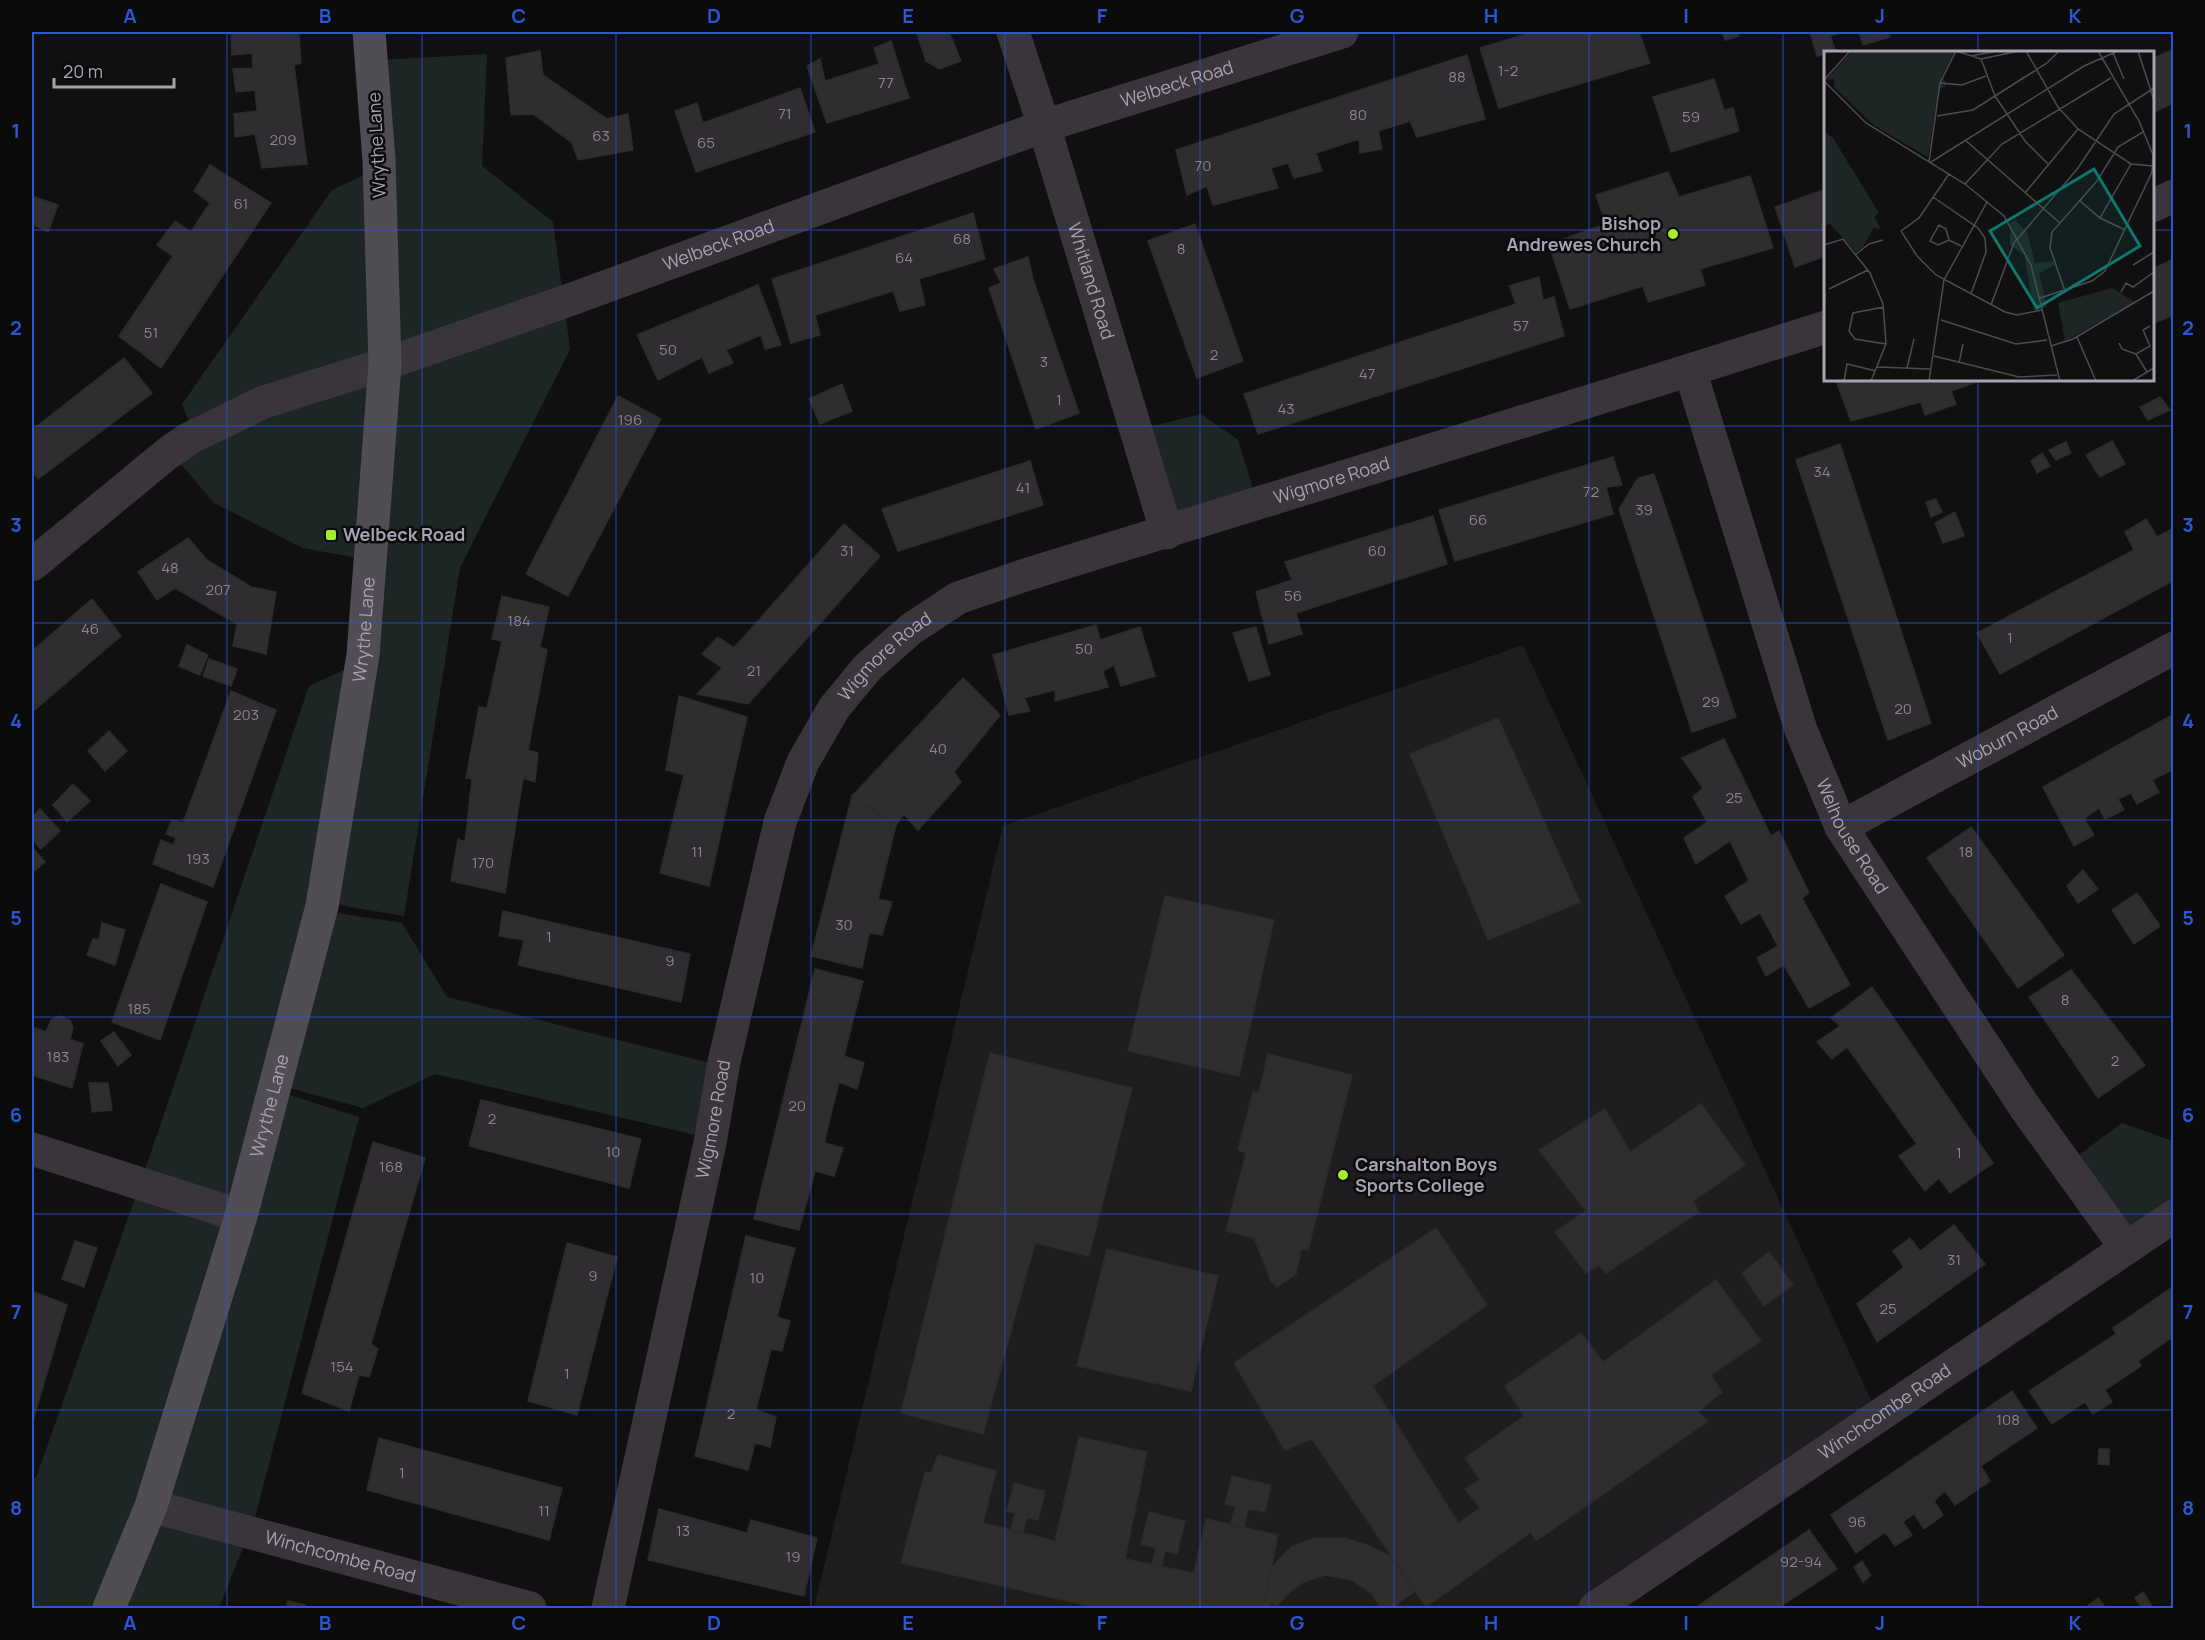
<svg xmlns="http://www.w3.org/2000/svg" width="2205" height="1640" font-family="Manrope,sans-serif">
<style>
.built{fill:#1d1c1e}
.green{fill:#1e2625}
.building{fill:#2f2d30;stroke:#2c2a2d;stroke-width:1.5}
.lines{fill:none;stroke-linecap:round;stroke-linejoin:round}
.minor{stroke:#39353b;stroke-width:33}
.major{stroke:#514d55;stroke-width:33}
.grid{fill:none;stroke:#2b56d4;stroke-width:1.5;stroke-opacity:0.55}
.poi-dot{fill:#a3ee2b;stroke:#0c0b0c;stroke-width:2}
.labels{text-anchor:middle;stroke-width:5;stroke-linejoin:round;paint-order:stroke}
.number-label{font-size:15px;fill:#8a8492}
.street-label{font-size:18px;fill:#a8a1b2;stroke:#0c0b0c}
.poi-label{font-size:18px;font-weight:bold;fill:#a8a1b2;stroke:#0c0b0c;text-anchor:start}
.inset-road{fill:none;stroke:#4d4a51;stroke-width:1.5}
.view{fill:#0f766e;fill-opacity:0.15;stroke:#0f766e;stroke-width:3}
.inset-edge{fill:none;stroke:#a8a1b2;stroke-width:3}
.neatline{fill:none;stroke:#2b56d4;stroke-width:2}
.grid-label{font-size:20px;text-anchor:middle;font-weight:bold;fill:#2b56d4}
</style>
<rect width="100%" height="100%" fill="#111011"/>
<polygon class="built" points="1523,645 1878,1415 1595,1608 814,1608 1003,826"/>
<g class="green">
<polygon points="487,54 482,166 553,222 570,349 460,568 404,916 328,903 379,562 303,548 214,503 174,456 198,444 182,404 332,190 390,163 379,60"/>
<polygon points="1201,414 1238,440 1256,498 1171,524 1145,428"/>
<polygon points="355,665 270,1092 100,1608 32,1608 32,1477 36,1478 145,1170 309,686"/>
<polygon points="325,911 402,923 447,997 718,1065 704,1137 435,1074 363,1108 282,1086"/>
<polygon points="280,1092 359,1117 251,1533 155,1504"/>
<polygon points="2122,1123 2173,1141 2173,1199 2130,1230 2076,1157"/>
<polygon points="154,1510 248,1535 219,1608 118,1608"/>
</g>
<g class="building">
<polygon points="231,32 299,32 301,63 294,65 307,164 262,168 255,134 235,137 234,114 257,111 255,90 236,92 233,69 253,68 252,53 232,55"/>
<polygon points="926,32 949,32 961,61 939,69 926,61 917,34"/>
<polygon points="1533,32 1639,32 1650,63 1499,108 1480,48"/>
<polygon points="1722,32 1737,32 1739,36 1725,40"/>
<polygon points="1810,32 1844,32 1830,36 1836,52 1826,52 1826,54 1817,56"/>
<polygon points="1859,32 1888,32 1890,37 1863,45"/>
<polygon points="891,41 909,98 827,123 807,66 820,59 825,81 879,64 874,48"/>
<polygon points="2174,49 2174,103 2152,113 2152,59"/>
<polygon points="540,51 543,75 607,119 628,114 633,150 578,160 572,143 533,114 511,115 506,58"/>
<polygon points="1467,55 1485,119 1417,137 1410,121 1378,131 1382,149 1360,153 1359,139 1316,153 1322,171 1294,178 1288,163 1271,168 1278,188 1213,205 1207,186 1187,195 1176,150"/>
<polygon points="1714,79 1724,110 1733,108 1739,131 1671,152 1653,97"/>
<polygon points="800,88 815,132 696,172 675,111 697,103 703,123"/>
<polygon points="210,165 271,203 161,368 119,336 173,256 157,245 175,221 191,232 210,203 194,191"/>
<polygon points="1668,172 1679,197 1750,176 1773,248 1700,269 1705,285 1648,302 1643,286 1570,309 1549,244 1606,224 1596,195"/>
<polygon points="1826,189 1826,256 1795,267 1775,207"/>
<polygon points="32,196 58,205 48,232 32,224"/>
<polygon points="973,213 985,259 919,279 925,305 900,311 893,291 815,315 820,335 791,343 772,279"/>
<polygon points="1195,224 1243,361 1197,378 1148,241"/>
<polygon points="1028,257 1033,279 1079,413 1036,429 989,288 1001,283 994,269"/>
<polygon points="2174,259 2174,315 2152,324 2152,269"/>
<polygon points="1539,277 1543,300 1554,297 1564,336 1258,434 1244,394 1516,304 1509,286"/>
<polygon points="758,285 781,345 765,349 761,335 726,350 733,363 709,373 702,357 658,380 637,335"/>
<polygon points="124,358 152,393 38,479 32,470 32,430"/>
<polygon points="1845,380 1982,380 1951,391 1956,404 1925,415 1921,402 1851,421 1837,383"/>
<polygon points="842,384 852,411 820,424 809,399"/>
<polygon points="618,396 661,419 568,596 526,574"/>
<polygon points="2160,397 2170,410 2148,420 2140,407"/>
<polygon points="2112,441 2125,464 2100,477 2086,455"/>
<polygon points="2066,442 2071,453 2056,460 2049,450"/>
<polygon points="1840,444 1931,723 1888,740 1796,460"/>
<polygon points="2042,453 2050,466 2037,473 2031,461"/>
<polygon points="1613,457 1622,485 1606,487 1613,514 1455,561 1439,510"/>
<polygon points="1030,461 1043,505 898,551 882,509"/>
<polygon points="1654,474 1736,717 1692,732 1619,509 1638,478"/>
<polygon points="1936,499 1942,512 1931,517 1926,502"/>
<polygon points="1955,512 1964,536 1943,543 1935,523"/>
<polygon points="1433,516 1447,564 1296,613 1302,634 1269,644 1256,592 1292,580 1285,562"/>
<polygon points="2146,519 2157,537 2174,528 2174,580 2000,674 1977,633 2134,550 2125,532"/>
<polygon points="844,524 880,556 748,704 697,694 722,668 702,654 718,637 734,648"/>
<polygon points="188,538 207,560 251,587 276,592 266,654 233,646 237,624 175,588 157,600 138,572"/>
<polygon points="502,596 549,607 540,647 547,650 528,750 538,753 535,782 523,778 505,893 451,881 458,839 465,842 472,779 466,778 479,707 487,708 502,641 492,639"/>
<polygon points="92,599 121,636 32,712 32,651"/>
<polygon points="1096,625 1100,640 1140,627 1155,676 1121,686 1114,665 1103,671 1108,687 1055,701 1055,690 1024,698 1030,711 1009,715 993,655"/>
<polygon points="1256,627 1270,675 1249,681 1233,633"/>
<polygon points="187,645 208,655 200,675 179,666"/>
<polygon points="209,659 237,669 231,686 203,676"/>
<polygon points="963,678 1000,715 954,772 961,782 918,830 904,814 896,825 852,796"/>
<polygon points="231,691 276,710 213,887 153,864 161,840 173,845 176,838 166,834 172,820 183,823"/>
<polygon points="679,696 747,717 709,886 660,873 684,775 666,770"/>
<polygon points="2174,714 2174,769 2152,780 2159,792 2137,804 2131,793 2118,799 2124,810 2105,819 2099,808 2084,819 2094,835 2074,846 2043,787"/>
<polygon points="1498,718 1580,902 1488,940 1410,754"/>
<polygon points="109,731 127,751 105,771 88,751"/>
<polygon points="1724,739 1771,836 1779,831 1809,893 1802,898 1850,985 1809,1008 1784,965 1766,976 1757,958 1778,946 1760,913 1741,924 1725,896 1749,881 1730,841 1696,864 1684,838 1707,822 1693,797 1703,788 1682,758"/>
<polygon points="73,784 90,801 67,822 53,805"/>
<polygon points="852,796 896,825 878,899 892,902 882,935 869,933 862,968 811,956"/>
<polygon points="40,809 60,831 41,849 32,839 32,817"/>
<polygon points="1971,827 2064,955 2018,988 1927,858"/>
<polygon points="32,847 45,862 32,873"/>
<polygon points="2083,870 2098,889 2078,903 2067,886"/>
<polygon points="161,884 207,902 160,1040 112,1022"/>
<polygon points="2137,893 2160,926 2134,944 2112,910"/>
<polygon points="1165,896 1274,920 1239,1076 1128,1051"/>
<polygon points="503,911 690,954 681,1002 518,965 524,940 499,936"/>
<polygon points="102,923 125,930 115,965 87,955 93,939 99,940"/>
<polygon points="815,969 863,981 844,1056 864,1063 857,1089 839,1082 824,1143 843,1148 834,1176 815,1171 799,1230 754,1219"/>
<polygon points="2071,970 2145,1065 2098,1098 2029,997"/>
<polygon points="1872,987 1993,1163 1950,1193 1939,1178 1925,1191 1899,1156 1917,1144 1847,1047 1832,1059 1817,1042 1840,1026 1831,1018"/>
<polygon points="59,1016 70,1020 73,1028 70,1039 83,1044 72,1088 32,1075 32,1027 46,1032 51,1020"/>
<polygon points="114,1032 131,1055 118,1066 101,1041"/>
<polygon points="990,1053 1132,1088 1089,1256 1035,1243 983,1434 901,1413"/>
<polygon points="1268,1054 1352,1075 1308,1250 1301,1249 1296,1274 1277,1287 1271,1281 1254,1238 1226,1231 1246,1153 1238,1150 1253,1092 1259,1092"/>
<polygon points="89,1083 108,1083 112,1110 92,1112"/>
<polygon points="481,1100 641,1139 629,1188 469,1146"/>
<polygon points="1701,1104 1745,1165 1693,1201 1699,1212 1606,1273 1599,1265 1586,1273 1555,1232 1586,1211 1539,1150 1605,1109 1630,1152"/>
<polygon points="373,1142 425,1158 371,1344 378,1349 369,1377 359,1375 349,1411 302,1393"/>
<polygon points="1954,1225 1985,1264 1877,1342 1857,1304 1904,1267 1893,1251 1910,1238 1920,1251"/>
<polygon points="1436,1228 1487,1305 1373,1386 1458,1523 1480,1508 1465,1489 1480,1480 1465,1458 1524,1416 1505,1386 1581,1333 1603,1362 1716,1280 1761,1341 1711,1375 1722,1392 1698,1412 1708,1421 1536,1541 1531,1532 1426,1607 1312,1439 1285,1450 1234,1363"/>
<polygon points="746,1236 795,1248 777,1317 790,1321 782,1351 771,1349 756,1410 776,1417 770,1447 755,1443 748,1470 695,1456"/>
<polygon points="75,1241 97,1248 84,1287 62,1279"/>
<polygon points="567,1243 617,1257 577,1415 528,1401"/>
<polygon points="1107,1249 1218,1276 1191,1391 1077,1366"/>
<polygon points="1769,1252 1793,1285 1764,1306 1742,1273"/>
<polygon points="2174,1286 2174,1336 2138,1361 2141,1366 2105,1390 2112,1402 2093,1414 2085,1402 2052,1424 2029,1391 2116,1334 2113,1328"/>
<polygon points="32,1291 67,1305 32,1424"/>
<polygon points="2012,1391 2037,1428 1981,1466 1990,1481 1955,1505 1945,1491 1934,1501 1943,1515 1924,1529 1914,1514 1903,1522 1912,1535 1895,1546 1885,1532 1856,1553 1831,1515"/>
<polygon points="1079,1437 1147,1452 1125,1559 1194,1573 1206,1519 1278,1535 1263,1608 1098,1608 901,1563 925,1472 931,1473 938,1455 996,1471 983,1523 1055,1541"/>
<polygon points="379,1438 562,1488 549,1540 367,1490"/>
<polygon points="2099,1449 2109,1449 2109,1465 2098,1464"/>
<polygon points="1232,1476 1271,1485 1265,1512 1248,1509 1244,1528 1231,1525 1235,1506 1225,1504"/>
<polygon points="1014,1483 1045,1491 1038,1520 1027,1518 1023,1533 1011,1530 1015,1513 1007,1511"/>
<polygon points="659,1509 747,1533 751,1520 817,1538 804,1596 648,1560"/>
<polygon points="1149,1512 1185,1521 1177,1554 1165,1551 1162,1566 1152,1564 1156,1548 1141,1544"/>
<polygon points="1809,1530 1837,1569 1778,1608 1695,1608"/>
<polygon points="1315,1538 1345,1538 1367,1545 1391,1556 1415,1591 1392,1608 1381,1608 1372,1594 1352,1580 1325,1575 1304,1582 1290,1592 1276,1607 1272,1603 1267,1608 1263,1608 1271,1568 1291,1547"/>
<polygon points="1862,1561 1871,1575 1863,1582 1854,1567"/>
<polygon points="2143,1592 2153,1608 2142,1608 2135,1598"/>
<polygon points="2098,1598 2106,1608 2087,1608 2086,1607"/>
<polygon points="288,1601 305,1605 304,1608 286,1608"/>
</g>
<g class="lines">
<g class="minor">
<path id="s1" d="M1013 32 1044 126 1167 533"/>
<polyline points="2152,206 2174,196"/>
<path id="s2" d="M1690 370 1801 730 1841 827 2024 1106 2126 1248"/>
<path id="s3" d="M32 565 168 453 190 438 264 402 385 364 572 299 1044 126 1342 32"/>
<path id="s4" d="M1841 827 2174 648"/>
<polyline points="32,1149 241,1216"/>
<path id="s5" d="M151 1506 530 1608"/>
<path id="s6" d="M608 1608 710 1143 724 1062 780 822 803 762 834 708 868 667 911 629 958 598 1025 575 1690 370 1826 327"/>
<path id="s7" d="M1595 1608 2174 1216"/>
</g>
<path class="major" id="s8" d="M109 1608 151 1506 241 1216 322 906 363 655 385 364 379 160 369 32"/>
</g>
<path class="grid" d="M227 32V1608M422 32V1608M616 32V1608M811 32V1608M1005 32V1608M1200 32V1608M1394 32V1608M1589 32V1608M1783 32V1608M1978 32V52M32 230H1826M2152 230H2174M1978 380V1608M32 426H2174M32 623H2174M32 820H2174M32 1017H2174M32 1214H2174M32 1410H2174"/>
<g class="poi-dot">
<circle cx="1673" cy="234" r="6"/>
<rect x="325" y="529" width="12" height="12" rx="3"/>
<circle cx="1343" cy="1175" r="6"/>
</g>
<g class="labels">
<g class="number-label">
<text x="1508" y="76">1-2</text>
<text x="1457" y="82">88</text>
<text x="886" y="88">77</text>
<text x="785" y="119">71</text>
<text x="1358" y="120">80</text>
<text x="1691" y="122">59</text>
<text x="601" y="141">63</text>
<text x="283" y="145">209</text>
<text x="706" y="148">65</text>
<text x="1203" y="171">70</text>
<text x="241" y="209">61</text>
<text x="962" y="244">68</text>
<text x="1181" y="254">8</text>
<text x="904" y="263">64</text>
<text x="1521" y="331">57</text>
<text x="151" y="338">51</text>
<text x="668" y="355">50</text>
<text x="1214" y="360">2</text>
<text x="1044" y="367">3</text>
<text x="1367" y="379">47</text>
<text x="1059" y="405">1</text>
<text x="1286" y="414">43</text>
<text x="630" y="425">196</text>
<text x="1822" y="477">34</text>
<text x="1023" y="493">41</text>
<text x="1591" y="497">72</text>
<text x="1644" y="515">39</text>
<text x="1478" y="525">66</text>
<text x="847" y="556">31</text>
<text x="1377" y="556">60</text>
<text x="170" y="573">48</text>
<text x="218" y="595">207</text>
<text x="1293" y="601">56</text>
<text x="519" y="626">184</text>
<text x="90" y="634">46</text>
<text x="2010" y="643">1</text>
<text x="1084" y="654">50</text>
<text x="754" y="676">21</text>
<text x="1711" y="707">29</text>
<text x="1903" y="714">20</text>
<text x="246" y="720">203</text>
<text x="938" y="754">40</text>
<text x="1734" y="803">25</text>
<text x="697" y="857">11</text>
<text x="1966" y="857">18</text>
<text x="198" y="864">193</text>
<text x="483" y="868">170</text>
<text x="844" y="930">30</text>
<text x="549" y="942">1</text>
<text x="670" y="966">9</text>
<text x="2065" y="1005">8</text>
<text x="139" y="1014">185</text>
<text x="58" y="1062">183</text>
<text x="2115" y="1066">2</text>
<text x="797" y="1111">20</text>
<text x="492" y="1124">2</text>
<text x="613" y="1157">10</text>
<text x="1959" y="1158">1</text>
<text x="391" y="1172">168</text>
<text x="1954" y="1265">31</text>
<text x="593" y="1281">9</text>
<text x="757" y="1283">10</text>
<text x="1888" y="1314">25</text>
<text x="342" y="1372">154</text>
<text x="567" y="1379">1</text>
<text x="731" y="1419">2</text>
<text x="2008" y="1425">108</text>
<text x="402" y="1478">1</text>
<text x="544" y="1516">11</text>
<text x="1857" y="1527">96</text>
<text x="683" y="1536">13</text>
<text x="793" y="1562">19</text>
<text x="1801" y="1567">92-94</text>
</g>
<g class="street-label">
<text dy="6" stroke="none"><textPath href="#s3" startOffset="1252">Welbeck Road</textPath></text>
<text transform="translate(377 145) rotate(-93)" y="6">Wrythe Lane</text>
<text dy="6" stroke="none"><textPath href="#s3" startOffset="766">Welbeck Road</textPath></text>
<text dy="6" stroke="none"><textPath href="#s1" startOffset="261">Whitland Road</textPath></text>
<text dy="6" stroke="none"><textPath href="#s6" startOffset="1490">Wigmore Road</textPath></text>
<text dy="6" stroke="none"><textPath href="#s8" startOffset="1014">Wrythe Lane</textPath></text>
<text dy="6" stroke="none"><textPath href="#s6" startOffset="1004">Wigmore Road</textPath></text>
<text dy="6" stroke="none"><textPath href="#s4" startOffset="189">Woburn Road</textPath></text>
<text dy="6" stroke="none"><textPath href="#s2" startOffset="495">Welhouse Road</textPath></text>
<text dy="6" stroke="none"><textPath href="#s8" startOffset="528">Wrythe Lane</textPath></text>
<text dy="6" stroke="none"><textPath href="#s6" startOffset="500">Wigmore Road</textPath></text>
<text dy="6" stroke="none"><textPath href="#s7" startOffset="350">Winchcombe Road</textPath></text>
<text dy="6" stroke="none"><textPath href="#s5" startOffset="196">Winchcombe Road</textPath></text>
</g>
<g class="poi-label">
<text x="1661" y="230" text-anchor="end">Bishop<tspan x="1661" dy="21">Andrewes Church</tspan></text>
<text x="343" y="541">Welbeck Road</text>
<text x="1355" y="1171">Carshalton Boys<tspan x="1355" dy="21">Sports College</tspan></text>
</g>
</g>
<g transform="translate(1824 51)">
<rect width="330" height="330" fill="#111011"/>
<path d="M28 0H131L118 25 123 34 114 40 104 106 51 75 10 36V28L2 29ZM0 80 9 87 55 162 50 166 57 178 49 177 39 196 32 201 6 173 0 175ZM191 169 203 181 211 212 230 210 231 214 215 222 223 256 210 260 200 204 186 194V172ZM288 237 311 251 241 290 234 252Z" fill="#1e2625"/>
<path class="inset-road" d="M132 0 157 8 195 0M202 0 234 56 254 78 307 113 329 115M314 0 330 49M289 2 300 28M146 5 174 0M157 8 171 45 201 90 225 114M0 29 26 0M0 30 42 72 141 133 180 165 207 214 236 330M116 32 138 34 162 25M113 65 149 59 223 12 235 0M141 89 236 172M105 111 116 32 132 0M107 111 260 15 294 0M125 123 95 167 77 180 93 205 112 224 181 261 193 264 218 259M141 133 178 93 287 27M201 142 254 78M109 146 154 177 161 187 162 201 147 243M256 150 276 167 301 179M276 167 307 113M125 189 122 178 115 174 106 190 114 194 125 189 137 195M0 194 19 188 46 222 59 253 62 293 47 330M31 204 45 193 59 189M309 214 330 201M5 238 44 219M241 240 226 197 228 181 273 130 294 96 319 81M297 241 302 232 309 236 330 221M216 247 268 230 281 220 328 121 329 104 315 70 274 0M167 254 190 192 254 117 290 63 330 37M60 256 29 262 25 280 31 288 62 293M0 261 1 243M117 269 192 293 223 289M253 286 272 330M295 292 298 298 312 303M227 295 249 288 330 240M110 305 195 326 233 324M135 312 139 293M53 316 106 318M83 317 90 288M323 321 312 303 326 295 319 279 326 275M20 330 23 313 52 320M105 330 120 229 163 151M308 330 330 317"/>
<path class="view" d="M270 118 316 195 213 257 166 180Z"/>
<rect width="330" height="330" class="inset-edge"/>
</g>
<rect width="2205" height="1640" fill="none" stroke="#0c0b0c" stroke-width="66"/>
<path d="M54 78v9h120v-9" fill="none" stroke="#a8a1b2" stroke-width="3"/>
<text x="63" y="78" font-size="18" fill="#a8a1b2" stroke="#0c0b0c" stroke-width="4.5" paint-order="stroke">20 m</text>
<rect x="33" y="33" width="2139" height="1574" class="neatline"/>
<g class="grid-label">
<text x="130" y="23">A</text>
<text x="325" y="23">B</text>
<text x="519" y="23">C</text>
<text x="714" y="23">D</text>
<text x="908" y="23">E</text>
<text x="1102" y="23">F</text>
<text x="1297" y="23">G</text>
<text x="1491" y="23">H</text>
<text x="1686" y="23">I</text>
<text x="1880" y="23">J</text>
<text x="2075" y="23">K</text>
<text x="16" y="138">1</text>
<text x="2188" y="138">1</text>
<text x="16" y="335">2</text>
<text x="2188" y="335">2</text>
<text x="16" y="532">3</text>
<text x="2188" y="532">3</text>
<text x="16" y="728">4</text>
<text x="2188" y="728">4</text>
<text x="16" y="925">5</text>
<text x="2188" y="925">5</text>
<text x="16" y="1122">6</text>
<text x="2188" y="1122">6</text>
<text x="16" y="1319">7</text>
<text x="2188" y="1319">7</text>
<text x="16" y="1515">8</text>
<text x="2188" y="1515">8</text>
<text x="130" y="1630">A</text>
<text x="325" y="1630">B</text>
<text x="519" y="1630">C</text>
<text x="714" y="1630">D</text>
<text x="908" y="1630">E</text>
<text x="1102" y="1630">F</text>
<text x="1297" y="1630">G</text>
<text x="1491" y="1630">H</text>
<text x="1686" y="1630">I</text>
<text x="1880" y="1630">J</text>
<text x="2075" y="1630">K</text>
</g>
</svg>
